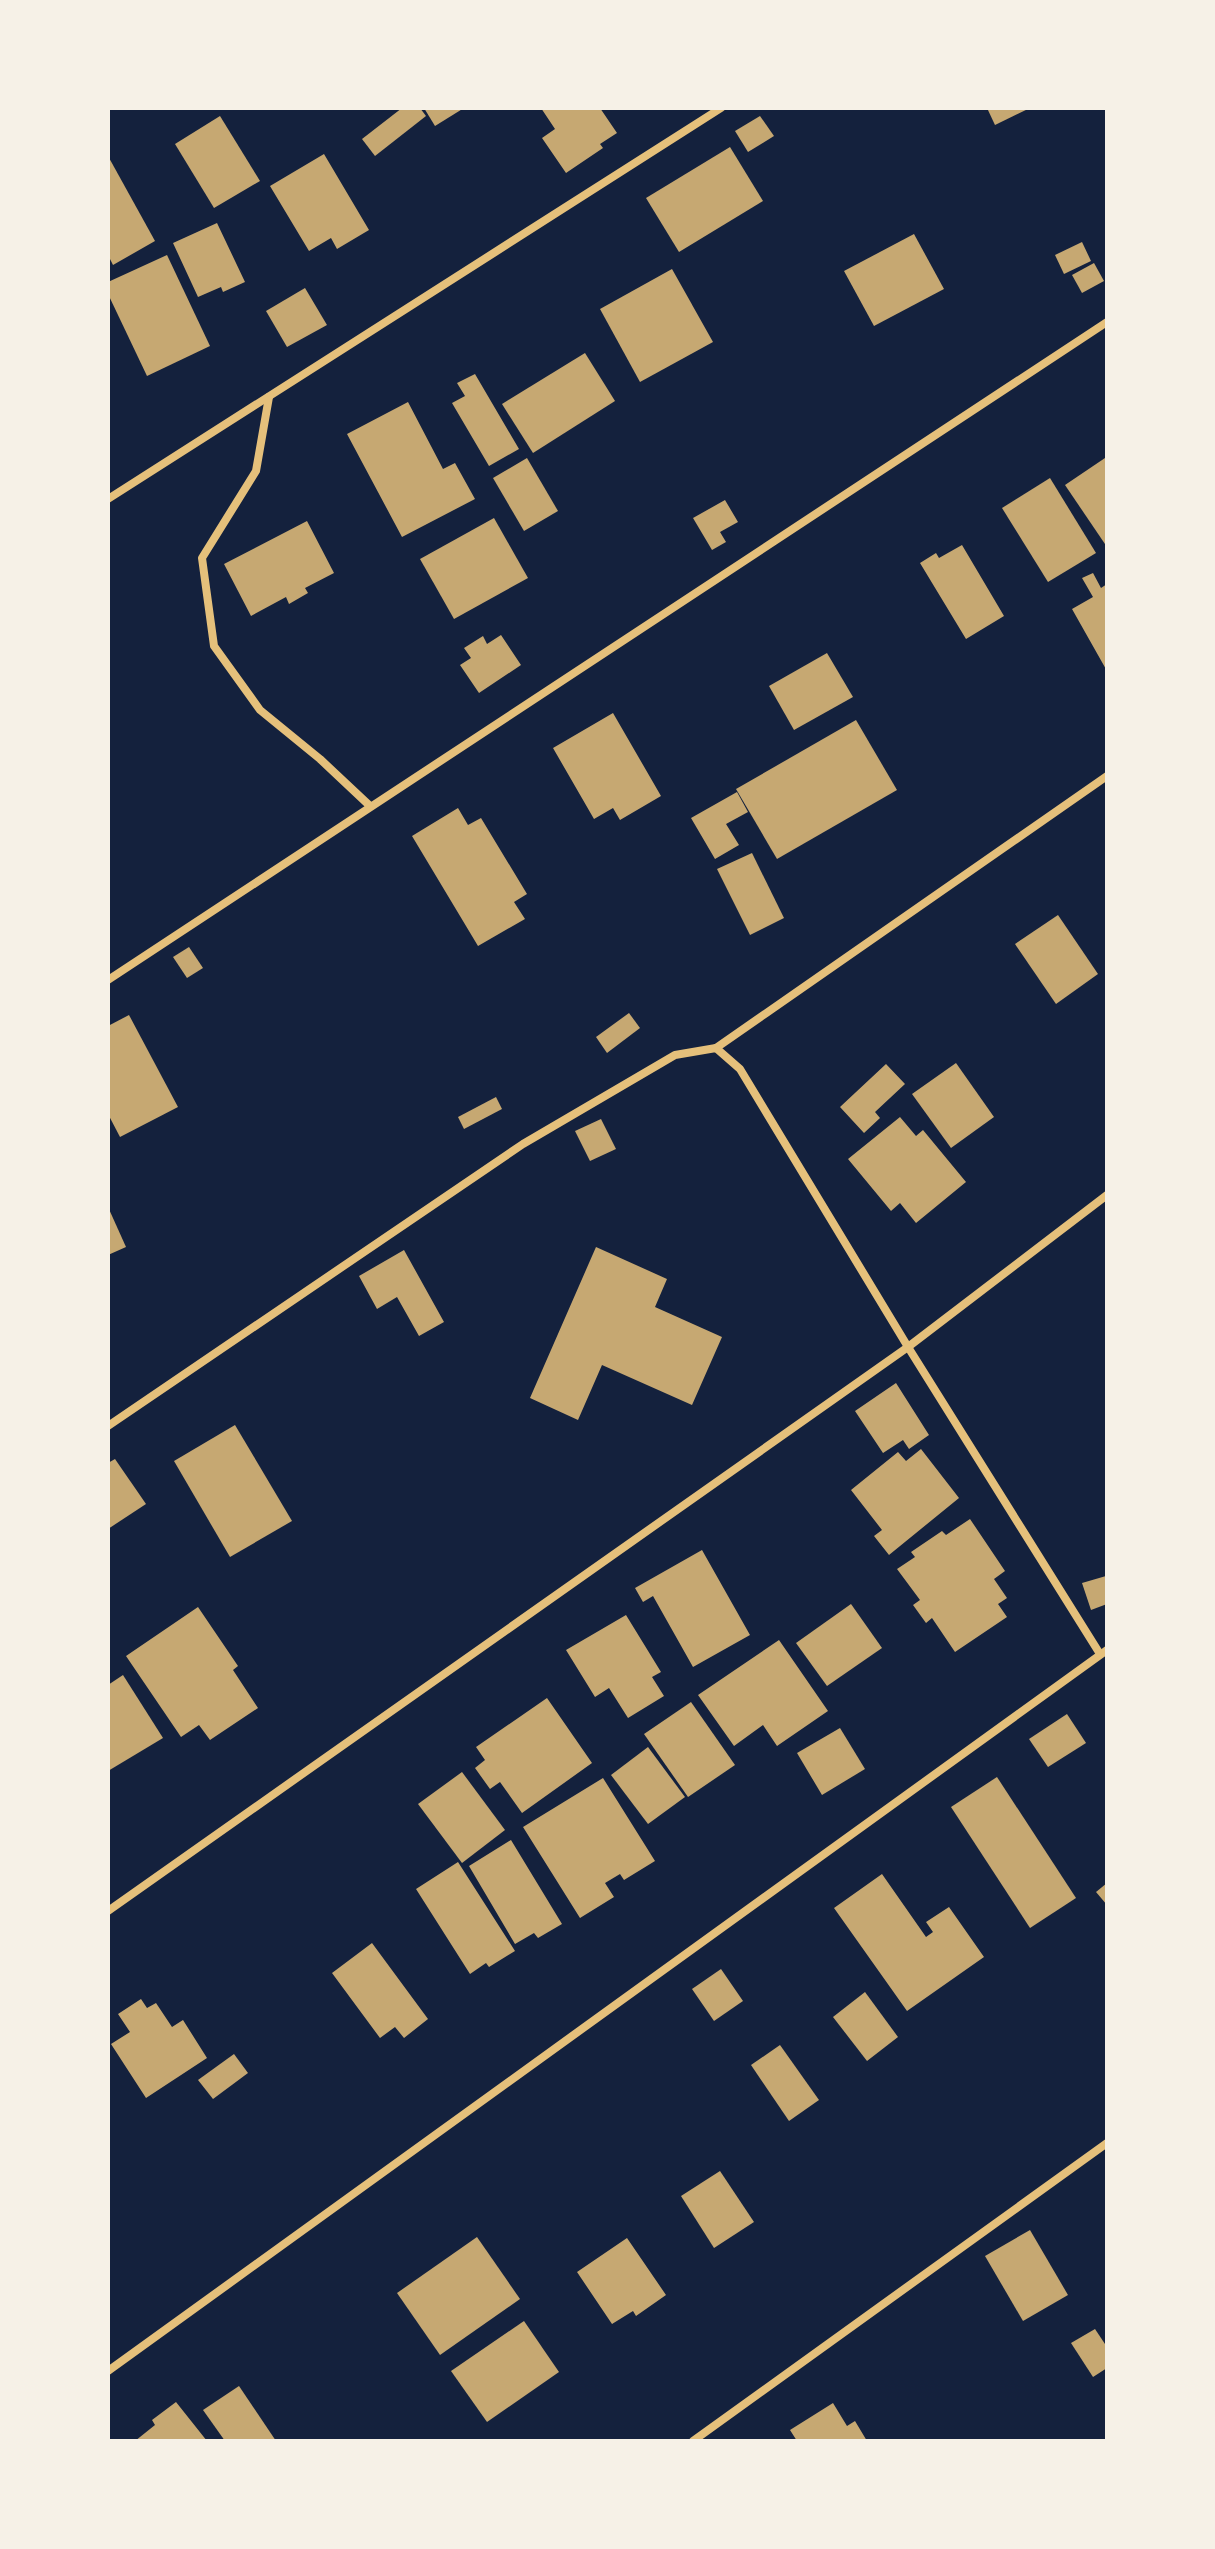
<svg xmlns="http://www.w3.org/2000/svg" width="1215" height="2549" font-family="Karla,sans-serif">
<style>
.building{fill:#c6a872}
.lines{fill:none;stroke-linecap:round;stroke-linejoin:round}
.minor{stroke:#e5c07b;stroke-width:8}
</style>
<rect width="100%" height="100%" fill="#14213d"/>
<g class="building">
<polygon points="402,108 420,108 426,116 375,156 362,139"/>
<polygon points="424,108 464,108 435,126"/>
<polygon points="541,108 600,108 617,133 600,144 603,148 566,173 542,138 555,129"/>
<polygon points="987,108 1030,108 995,125"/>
<polygon points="220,116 260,181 214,208 175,144"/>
<polygon points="760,116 774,136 748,152 735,131"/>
<polygon points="730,147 763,201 679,252 646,198"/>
<polygon points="324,154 369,230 337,249 331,238 309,251 270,186"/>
<polygon points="108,156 155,241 113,265 108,255"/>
<polygon points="217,223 245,282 223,292 221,287 198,297 173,243"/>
<polygon points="914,234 944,289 874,326 844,271"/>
<polygon points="1082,242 1091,261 1064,274 1055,255"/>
<polygon points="167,255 210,346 147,376 108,294 108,282"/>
<polygon points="1094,263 1104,281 1082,293 1072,275"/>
<polygon points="672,269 713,342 640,382 600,309"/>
<polygon points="305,288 327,325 287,347 266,311"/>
<polygon points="585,353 615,401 533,453 502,404"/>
<polygon points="475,374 519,449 489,466 452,403 465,396 457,383"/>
<polygon points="408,402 443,469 455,463 475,499 402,537 347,434"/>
<polygon points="527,458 558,511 524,531 493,478"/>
<polygon points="1105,458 1107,461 1107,547 1065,485"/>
<polygon points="1050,478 1096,553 1048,582 1002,508"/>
<polygon points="725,500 738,522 720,532 726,542 712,550 693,518"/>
<polygon points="494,518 528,578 454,619 420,559"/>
<polygon points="307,521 334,573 305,588 308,593 289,604 286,597 251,616 224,564"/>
<polygon points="962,545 1004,616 966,639 920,563 936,553 939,558"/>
<polygon points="1093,573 1101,588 1107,584 1107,671 1072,609 1093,597 1082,578"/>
<polygon points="501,635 521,665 479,693 460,665 471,658 464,648 483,636 487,644"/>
<polygon points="827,653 853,697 794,730 769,686"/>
<polygon points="613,713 661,796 620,820 613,808 594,819 553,748"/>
<polygon points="856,720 897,790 777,859 736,789"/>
<polygon points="737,792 748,812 726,824 739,845 715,859 691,818"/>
<polygon points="458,808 468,825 481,818 527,894 514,902 525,919 478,946 412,836"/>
<polygon points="752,853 784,918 750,935 717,869"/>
<polygon points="1058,915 1098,974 1056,1004 1015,944"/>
<polygon points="189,947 203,968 187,978 173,957"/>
<polygon points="629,1013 640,1028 607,1053 596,1037"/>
<polygon points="129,1015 178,1107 120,1137 108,1114 108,1026"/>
<polygon points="956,1063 994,1117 951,1148 912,1094"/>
<polygon points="886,1064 905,1084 875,1112 880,1118 864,1133 840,1107"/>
<polygon points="496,1097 502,1109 464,1129 458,1117"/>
<polygon points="900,1117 916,1136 923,1130 966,1182 916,1223 900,1203 891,1211 848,1159"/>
<polygon points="601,1119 616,1149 590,1161 575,1131"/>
<polygon points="108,1207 126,1247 108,1255"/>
<polygon points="596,1247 667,1279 655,1307 722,1337 692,1405 602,1365 578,1420 530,1398"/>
<polygon points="404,1250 444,1322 419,1336 397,1297 377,1309 359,1276"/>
<polygon points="896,1383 929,1435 909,1449 903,1440 883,1453 855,1411"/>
<polygon points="235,1425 292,1521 230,1557 174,1461"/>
<polygon points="921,1449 959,1498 889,1555 874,1536 882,1530 851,1490 898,1452 906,1461"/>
<polygon points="115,1459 146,1504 108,1529 108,1463"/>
<polygon points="970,1519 1005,1571 994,1579 1007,1598 998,1604 1007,1617 955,1652 932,1618 926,1623 913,1605 920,1600 897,1569 915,1557 911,1552 942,1531 946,1535"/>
<polygon points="702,1550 750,1635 693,1667 653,1596 643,1602 635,1588"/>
<polygon points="1106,1576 1107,1604 1091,1610 1082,1583"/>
<polygon points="851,1604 882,1648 827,1686 796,1643"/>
<polygon points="198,1607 238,1666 233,1670 258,1708 210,1740 199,1725 181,1737 126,1656"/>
<polygon points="626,1615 661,1672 652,1677 664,1696 628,1718 609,1688 595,1697 566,1650"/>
<polygon points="779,1640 828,1711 777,1746 763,1725 734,1746 698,1695"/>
<polygon points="123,1675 163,1738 108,1771 108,1685"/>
<polygon points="547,1698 592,1763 522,1813 500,1782 490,1789 475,1768 485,1760 476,1747"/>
<polygon points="691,1702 735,1765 688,1797 644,1734"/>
<polygon points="1067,1714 1086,1743 1048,1767 1029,1739"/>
<polygon points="840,1728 865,1769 822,1795 797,1753"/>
<polygon points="648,1747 685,1797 648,1824 611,1775"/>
<polygon points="462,1772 505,1830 462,1863 418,1804"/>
<polygon points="997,1777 1076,1898 1030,1928 951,1807"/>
<polygon points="603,1778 655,1861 624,1880 620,1874 605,1883 614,1897 580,1918 523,1827"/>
<polygon points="511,1840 562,1924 538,1938 534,1933 515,1944 469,1866"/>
<polygon points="458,1862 515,1951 489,1967 486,1963 470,1974 416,1889"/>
<polygon points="882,1874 926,1937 933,1932 926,1922 949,1907 984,1957 907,2011 834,1908"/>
<polygon points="1107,1883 1107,1905 1096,1892"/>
<polygon points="372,1943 428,2019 404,2038 395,2027 380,2038 332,1973"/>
<polygon points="721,1969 743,2001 714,2021 692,1989"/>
<polygon points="865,1992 898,2037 867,2061 833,2017"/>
<polygon points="141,1999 147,2008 156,2003 172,2027 183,2020 207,2058 146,2098 111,2044 130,2032 118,2014"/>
<polygon points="780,2045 819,2100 789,2121 751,2065"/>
<polygon points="234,2054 248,2073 213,2099 198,2080"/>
<polygon points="720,2171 754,2222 714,2248 681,2196"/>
<polygon points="1030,2230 1068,2295 1023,2321 985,2256"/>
<polygon points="477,2237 520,2299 440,2355 397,2293"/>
<polygon points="627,2238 666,2295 636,2316 633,2311 612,2324 577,2272"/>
<polygon points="524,2321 559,2372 487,2422 451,2371"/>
<polygon points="1095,2329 1107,2347 1107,2368 1093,2377 1071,2343"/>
<polygon points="239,2386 276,2441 225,2441 203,2410"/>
<polygon points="176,2402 207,2441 135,2441 155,2425 152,2420"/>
<polygon points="833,2403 847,2426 855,2421 867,2441 797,2441 790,2430"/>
</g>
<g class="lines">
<g class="minor">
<polyline points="269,397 256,471 202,558 214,646 260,710 320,759 370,806"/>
<polyline points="108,499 721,108"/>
<polyline points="108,980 1107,322"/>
<polyline points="716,1048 1107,776"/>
<polyline points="108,1426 523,1144 675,1055 716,1048 740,1069 908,1347 1100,1654"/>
<polyline points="108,1911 908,1347 1107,1195"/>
<polyline points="108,2371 1107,1650"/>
<polyline points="693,2441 1107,2143"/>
</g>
</g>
<rect width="1215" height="2549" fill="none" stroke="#f6f1e7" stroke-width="220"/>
</svg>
